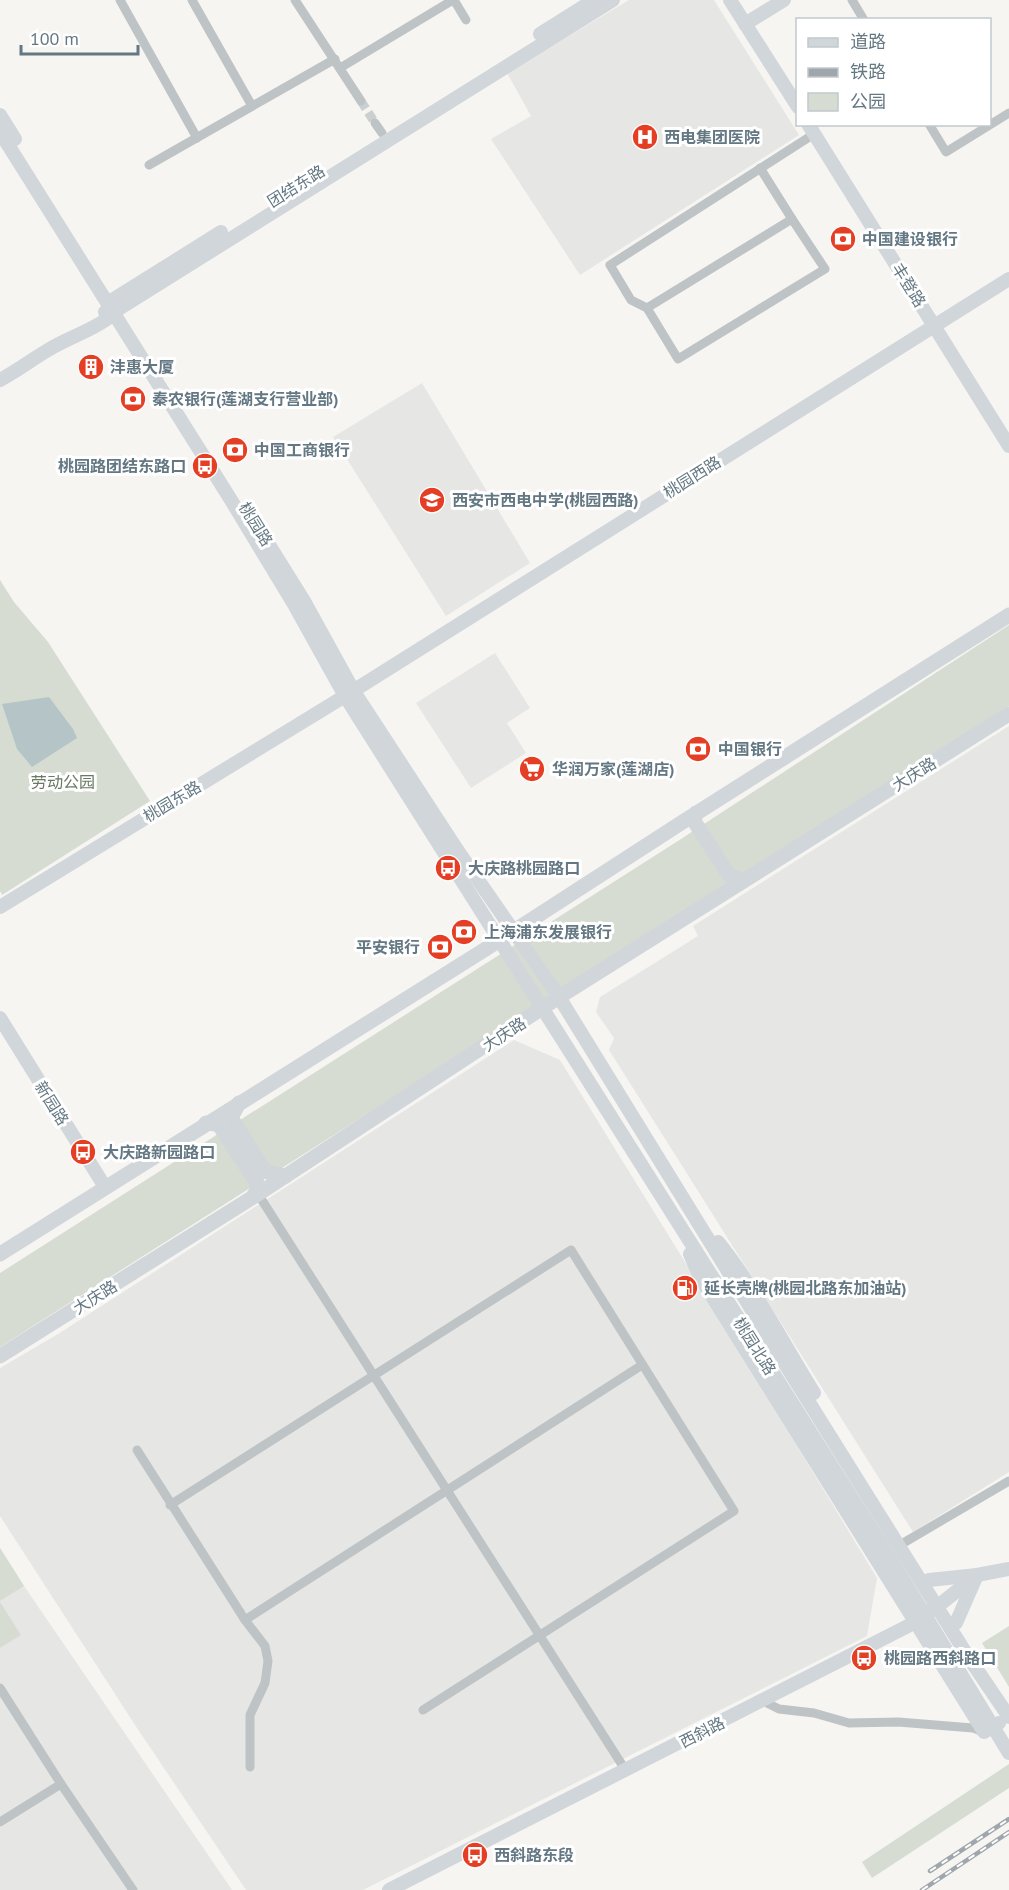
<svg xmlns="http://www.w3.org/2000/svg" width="1009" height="1890" font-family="'PT Sans','Noto Sans SC',sans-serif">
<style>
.built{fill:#e6e7e5}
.green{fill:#d7dcd3}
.water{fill:#b5c4c6}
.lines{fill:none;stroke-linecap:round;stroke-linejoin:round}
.street-tunnel{stroke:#cad0d1;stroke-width:9;stroke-dasharray:9 4.5;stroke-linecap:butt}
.street{stroke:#bec3c6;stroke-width:9}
.secondary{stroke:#d1d6da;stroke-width:14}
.primary{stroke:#d1d6da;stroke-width:15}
.rail-casing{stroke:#9fa7ac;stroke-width:4.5}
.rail{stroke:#fff;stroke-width:2;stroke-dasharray:7;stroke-linecap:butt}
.labels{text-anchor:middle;stroke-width:6;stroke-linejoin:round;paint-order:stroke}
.poi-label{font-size:16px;font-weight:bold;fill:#647883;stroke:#fff;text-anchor:start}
.street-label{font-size:16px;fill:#647883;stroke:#fff}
.park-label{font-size:16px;fill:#6a7a63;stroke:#fff}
</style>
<rect width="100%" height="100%" fill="#f6f5f2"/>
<g class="built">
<polygon points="629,0 714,0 799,135 580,275 491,139 531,116 507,73"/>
<polygon points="422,383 530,563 446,616 333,437"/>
<polygon points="495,653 530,708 507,723 526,753 471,788 416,703"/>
<polygon points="1009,726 1009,1472 913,1532 609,1050 614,1038 596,1012 600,997 698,936 693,926"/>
<polygon points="514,1040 560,1060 724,1325 877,1578 867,1636 363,1890 246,1890 137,1728 0,1516 0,1368 58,1334"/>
<polygon points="0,1548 24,1586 232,1890 0,1890"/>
</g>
<g class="green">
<polygon points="0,580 14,602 48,642 150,801 2,895 0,891"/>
<polygon points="1009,625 1009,706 0,1347 0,1273 681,839"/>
<polygon points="0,1548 24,1586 0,1601"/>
<polygon points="0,1602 21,1635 0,1648"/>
<polygon points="1009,1626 1009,1687 982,1643"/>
<polygon points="1009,1764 1009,1788 872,1878 862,1862"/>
</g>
<polygon class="water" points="49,697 73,729 77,738 32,767 17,749 2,704"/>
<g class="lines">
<polyline class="street-tunnel" points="361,101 375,123"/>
<g class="street">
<polyline points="120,0 197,138"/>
<polyline points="192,0 252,106"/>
<polyline points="295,0 361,101"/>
<polyline points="454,0 466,20"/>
<polyline points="852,0 864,20"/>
<polyline points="340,68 453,0"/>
<polyline points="375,123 382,133"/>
<polyline points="929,124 946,152 1009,113"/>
<polyline points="149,165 335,59"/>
<polyline points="760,168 792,219"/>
<polyline points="647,308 792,219 825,269 678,359 647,308 631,300 610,265 814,134"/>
<polyline points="258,1194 626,1771"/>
<polyline points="137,1450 245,1620 265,1646 268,1661 265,1683 250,1715 250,1767"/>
<polyline points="170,1505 571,1250 734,1511 423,1710"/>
<polyline points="905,1542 1009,1481"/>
<polyline points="245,1620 642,1365"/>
<polyline points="0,1688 61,1784 133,1890"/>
<polyline points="763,1701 779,1709 814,1713 849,1723 898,1722 973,1728 984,1732"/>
<polyline points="0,1822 61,1784"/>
</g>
<g class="secondary">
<polyline points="730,0 798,107"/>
<polyline points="745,24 784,0"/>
<polyline points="540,34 594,0"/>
<polyline points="0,115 15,139"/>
<polyline points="808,124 1009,446"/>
<polyline points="0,132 231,500 295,606 345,696 892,1561 1009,1753"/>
<polyline points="105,312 111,309 114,299 221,232"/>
<path d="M0 380C17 371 31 360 48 350 71 336 101 328 120 308L613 0"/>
<polyline points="251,516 304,601 353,690 458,851 559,997 795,1380 967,1655 1009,1717"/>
<polyline points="0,907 345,696 1009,279"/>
<polyline points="0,1018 105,1187"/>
<path d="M718 1242C755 1288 783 1343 814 1393"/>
<polyline points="690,1254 700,1277 984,1732 999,1723"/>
<polyline points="929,1580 977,1575 956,1623"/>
<polyline points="389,1890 908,1626 943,1602 977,1575 1009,1569"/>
</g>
<g class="primary">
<polyline points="696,813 694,821 729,875 743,881"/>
<polyline points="239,1103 232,1116 233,1121 263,1168 268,1172 286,1176"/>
<polyline points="206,1123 217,1124 221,1128 257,1183 257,1190 253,1197"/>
<polyline points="0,1254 500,940 681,823 1009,615"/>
<polyline points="0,1356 258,1194 559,997 1009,714"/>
</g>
<g class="rail-casing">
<g id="rail">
<polyline points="930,1871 1009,1819"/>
<polyline points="922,1890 1009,1832"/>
</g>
</g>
<use href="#rail" class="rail"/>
</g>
<defs>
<g id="hospital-disc" transform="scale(1.35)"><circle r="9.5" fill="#e43e24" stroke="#fff"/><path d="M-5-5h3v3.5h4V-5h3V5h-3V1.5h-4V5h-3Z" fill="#fff"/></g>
<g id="bank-disc" transform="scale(1.35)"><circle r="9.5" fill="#e43e24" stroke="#fff"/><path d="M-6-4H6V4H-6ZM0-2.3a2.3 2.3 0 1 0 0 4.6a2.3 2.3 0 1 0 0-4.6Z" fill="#fff"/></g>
<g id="building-disc" transform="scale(1.35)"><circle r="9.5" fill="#e43e24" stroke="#fff"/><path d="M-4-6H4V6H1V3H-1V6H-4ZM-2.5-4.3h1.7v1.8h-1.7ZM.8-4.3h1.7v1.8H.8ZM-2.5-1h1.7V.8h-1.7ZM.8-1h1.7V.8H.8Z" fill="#fff"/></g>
<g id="bus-disc" transform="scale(1.35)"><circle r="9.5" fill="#e43e24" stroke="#fff"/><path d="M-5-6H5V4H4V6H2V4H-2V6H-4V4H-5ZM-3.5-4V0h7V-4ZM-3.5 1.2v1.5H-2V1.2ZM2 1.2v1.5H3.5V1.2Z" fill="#fff"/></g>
<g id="school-disc" transform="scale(1.35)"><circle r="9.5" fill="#e43e24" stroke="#fff"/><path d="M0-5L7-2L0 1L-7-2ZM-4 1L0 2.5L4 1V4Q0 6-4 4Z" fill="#fff"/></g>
<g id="supermarket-disc" transform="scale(1.35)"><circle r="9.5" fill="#e43e24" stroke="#fff"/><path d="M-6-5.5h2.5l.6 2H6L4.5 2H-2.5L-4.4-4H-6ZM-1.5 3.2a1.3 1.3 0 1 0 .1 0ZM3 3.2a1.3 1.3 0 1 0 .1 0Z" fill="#fff"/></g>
<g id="fuel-disc" transform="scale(1.35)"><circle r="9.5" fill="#e43e24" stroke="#fff"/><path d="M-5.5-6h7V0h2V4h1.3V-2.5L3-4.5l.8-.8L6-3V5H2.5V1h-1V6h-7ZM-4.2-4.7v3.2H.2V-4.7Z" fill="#fff"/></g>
</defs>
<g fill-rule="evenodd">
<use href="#hospital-disc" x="645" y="137"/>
<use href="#bank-disc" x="843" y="239"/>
<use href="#building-disc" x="91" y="367"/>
<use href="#bank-disc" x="133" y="399"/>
<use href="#bank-disc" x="235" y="450"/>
<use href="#bus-disc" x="205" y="466"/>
<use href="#school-disc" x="432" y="500"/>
<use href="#bank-disc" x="698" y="749"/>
<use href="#supermarket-disc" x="532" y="769"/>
<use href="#bus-disc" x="448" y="868"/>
<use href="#bank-disc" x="464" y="932"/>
<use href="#bank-disc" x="440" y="947"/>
<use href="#bus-disc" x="83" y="1152"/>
<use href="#fuel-disc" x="685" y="1288"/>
<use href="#bus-disc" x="864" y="1658"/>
<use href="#bus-disc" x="475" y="1855"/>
</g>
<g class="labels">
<g class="poi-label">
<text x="664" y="143">西电集团医院</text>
<text x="862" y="245">中国建设银行</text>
<text x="110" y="373">沣惠大厦</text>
<text x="152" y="405">秦农银行(莲湖支行营业部)</text>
<text x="254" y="456">中国工商银行</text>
<text x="186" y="472" text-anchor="end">桃园路团结东路口</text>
<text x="452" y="506">西安市西电中学(桃园西路)</text>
<text x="718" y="755">中国银行</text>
<text x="552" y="775">华润万家(莲湖店)</text>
<text x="468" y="874">大庆路桃园路口</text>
<text x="484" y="938">上海浦东发展银行</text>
<text x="420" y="953" text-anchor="end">平安银行</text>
<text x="103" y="1158">大庆路新园路口</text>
<text x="704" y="1294">延长壳牌(桃园北路东加油站)</text>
<text x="884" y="1664">桃园路西斜路口</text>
<text x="494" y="1861">西斜路东段</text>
</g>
<g class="street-label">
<text transform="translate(296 186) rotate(-32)" y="6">团结东路</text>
<text transform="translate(909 285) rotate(58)" y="6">丰登路</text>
<text transform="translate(692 477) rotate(-32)" y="6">桃园西路</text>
<text transform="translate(256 524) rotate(58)" y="6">桃园路</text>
<text transform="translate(914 774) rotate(-32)" y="6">大庆路</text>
<text transform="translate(172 801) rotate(-31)" y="6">桃园东路</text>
<text transform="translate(504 1034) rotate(-33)" y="6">大庆路</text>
<text transform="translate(52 1103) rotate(58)" y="6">新园路</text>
<text transform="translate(95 1297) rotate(-32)" y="6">大庆路</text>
<text transform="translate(755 1346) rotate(58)" y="6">桃园北路</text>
<text transform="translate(702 1732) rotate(-27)" y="6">西斜路</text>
</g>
<g class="park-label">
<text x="63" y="788">劳动公园</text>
</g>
</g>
<rect x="796" y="18" width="195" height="108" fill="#ffffff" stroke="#c1c9cd" stroke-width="1.5"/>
<rect x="808" y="38" width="30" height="9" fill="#d1d6da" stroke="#c1c9cd" stroke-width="1.5"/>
<text x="850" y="48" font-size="18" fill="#647883">道路</text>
<rect x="808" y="68" width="30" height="9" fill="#9fa7ac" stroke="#c1c9cd" stroke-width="1.5"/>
<text x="850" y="78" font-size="18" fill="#647883">铁路</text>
<rect x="808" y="93" width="30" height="18" fill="#d7dcd3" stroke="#c1c9cd" stroke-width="1.5"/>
<text x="850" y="108" font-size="18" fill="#647883">公园</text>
<path d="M21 45v9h117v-9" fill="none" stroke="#647883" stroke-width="3"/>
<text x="30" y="45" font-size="18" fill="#647883" stroke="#ffffff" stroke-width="4.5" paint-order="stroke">100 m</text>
</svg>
